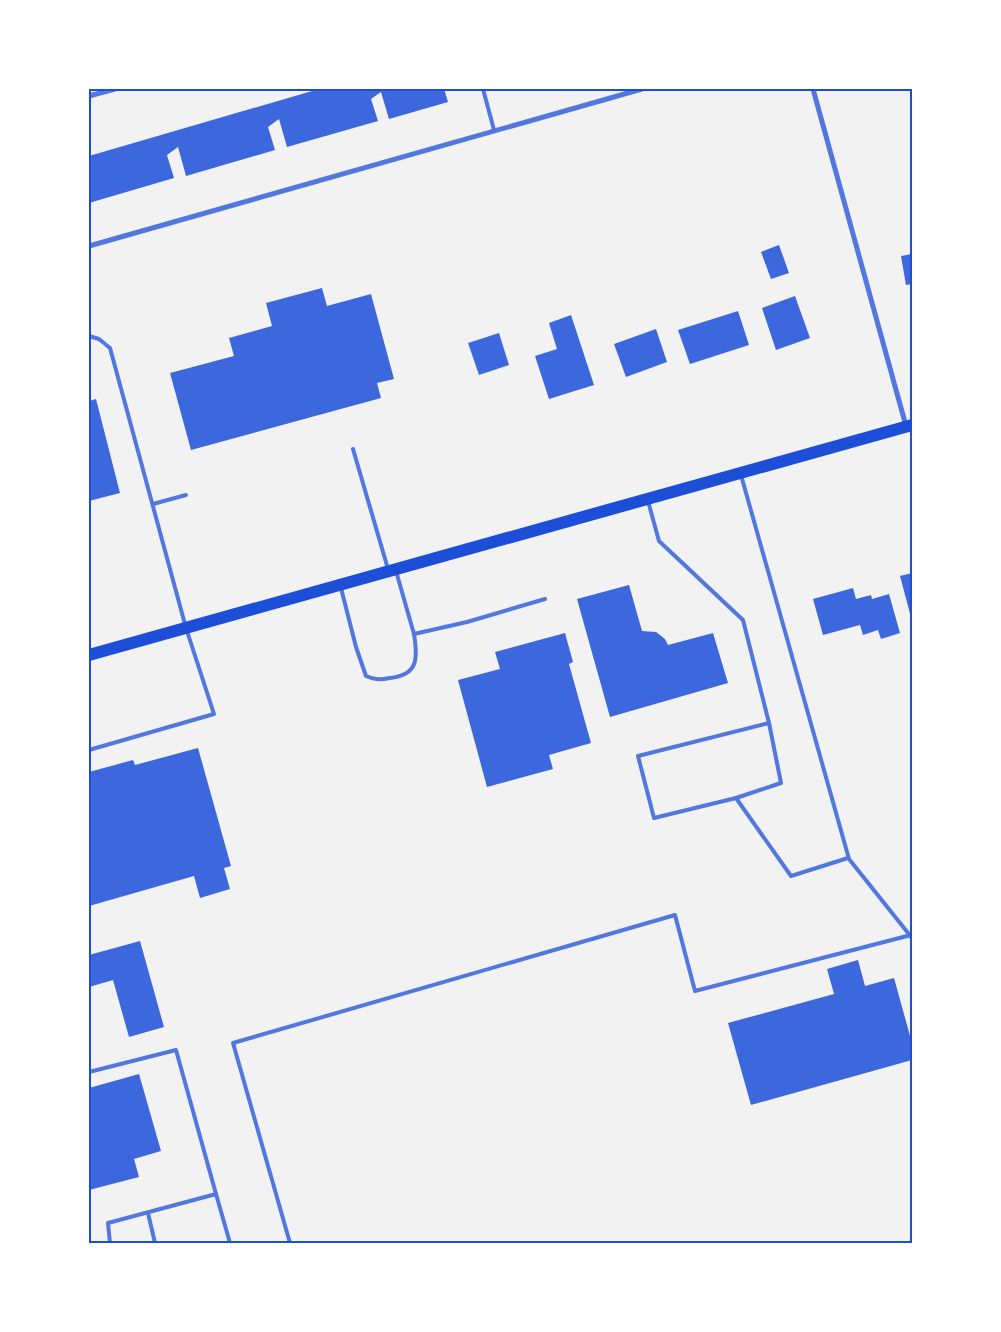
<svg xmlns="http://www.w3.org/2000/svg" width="1001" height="1332" font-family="'PT Sans',sans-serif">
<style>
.building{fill:#3d67dc}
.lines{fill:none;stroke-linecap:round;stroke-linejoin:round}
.service{stroke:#5277de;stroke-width:4}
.minor{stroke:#5277de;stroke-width:5}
.primary{stroke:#1d4ed8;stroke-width:12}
.neatline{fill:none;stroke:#1d4ed8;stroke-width:2}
</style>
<rect width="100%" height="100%" fill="#f2f2f2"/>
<g class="building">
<polygon points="319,89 444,89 448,102 389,119 381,92 371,99 378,121 287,147 279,119 268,127 275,150 186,176 178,147 167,155 174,178 89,203 89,156"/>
<polygon points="779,245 789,273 771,279 761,252"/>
<polygon points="912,254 912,284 906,285 901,256"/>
<polygon points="322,288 327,306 371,294 394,379 377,383 381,398 191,450 170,373 234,356 229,338 272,326 266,303"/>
<polygon points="795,296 810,338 776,350 762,308"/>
<polygon points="738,311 749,345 690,364 678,330"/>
<polygon points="571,315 594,385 549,399 535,356 557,349 549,323"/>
<polygon points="656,329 667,362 626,377 614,344"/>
<polygon points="499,333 509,365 479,375 468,343"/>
<polygon points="96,399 120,493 89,501 89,401"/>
<polygon points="912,573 912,621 900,576"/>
<polygon points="629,585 642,631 656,632 665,639 668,645 713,633 728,683 610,717 577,599"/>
<polygon points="853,588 856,599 871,595 872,599 889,594 900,633 881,639 878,630 863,635 860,625 823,635 813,599"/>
<polygon points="565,633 573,662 569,664 591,743 549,755 553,769 487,787 458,680 500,669 495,652"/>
<polygon points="198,748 231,866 224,868 230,889 200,898 194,876 89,906 89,772 133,760 135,765"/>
<polygon points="140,941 164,1027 129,1037 113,980 89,987 89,955"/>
<polygon points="858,960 865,986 894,978 912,1043 912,1060 751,1105 728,1023 834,994 827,969"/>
<polygon points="139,1074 161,1151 134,1159 139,1177 89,1190 89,1088"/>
</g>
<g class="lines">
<g class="service">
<polyline points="483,89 494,130"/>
<polyline points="89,336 99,339 110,348 186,628 214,714 89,750"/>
<polyline points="353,449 388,569"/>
<polyline points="741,475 849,859 912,938"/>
<polyline points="648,501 659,541 743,620 769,723 638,756 654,818 736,798 791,876 848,858"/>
<polyline points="153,504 186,495"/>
<polyline points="396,571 414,634 467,622 545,599"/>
<path d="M341 588 356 647 366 676C375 680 380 680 390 678 418 675 418 659 414 634"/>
<polyline points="736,798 781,783 769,723"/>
<polyline points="89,1072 176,1050 216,1194 108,1223 110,1243"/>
<polyline points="216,1194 230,1243"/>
<polyline points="148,1213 155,1243"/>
<polyline points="290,1243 233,1043 675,915 695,991 911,935"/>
</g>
<g class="minor">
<polyline points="813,89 906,426"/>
<polyline points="89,96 115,89"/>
<polyline points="89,246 642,89"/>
</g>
<polyline class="primary" points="89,655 912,425"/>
</g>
<rect width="1001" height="1332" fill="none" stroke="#ffffff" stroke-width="180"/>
<rect x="90" y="90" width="821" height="1152" class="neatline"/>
</svg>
